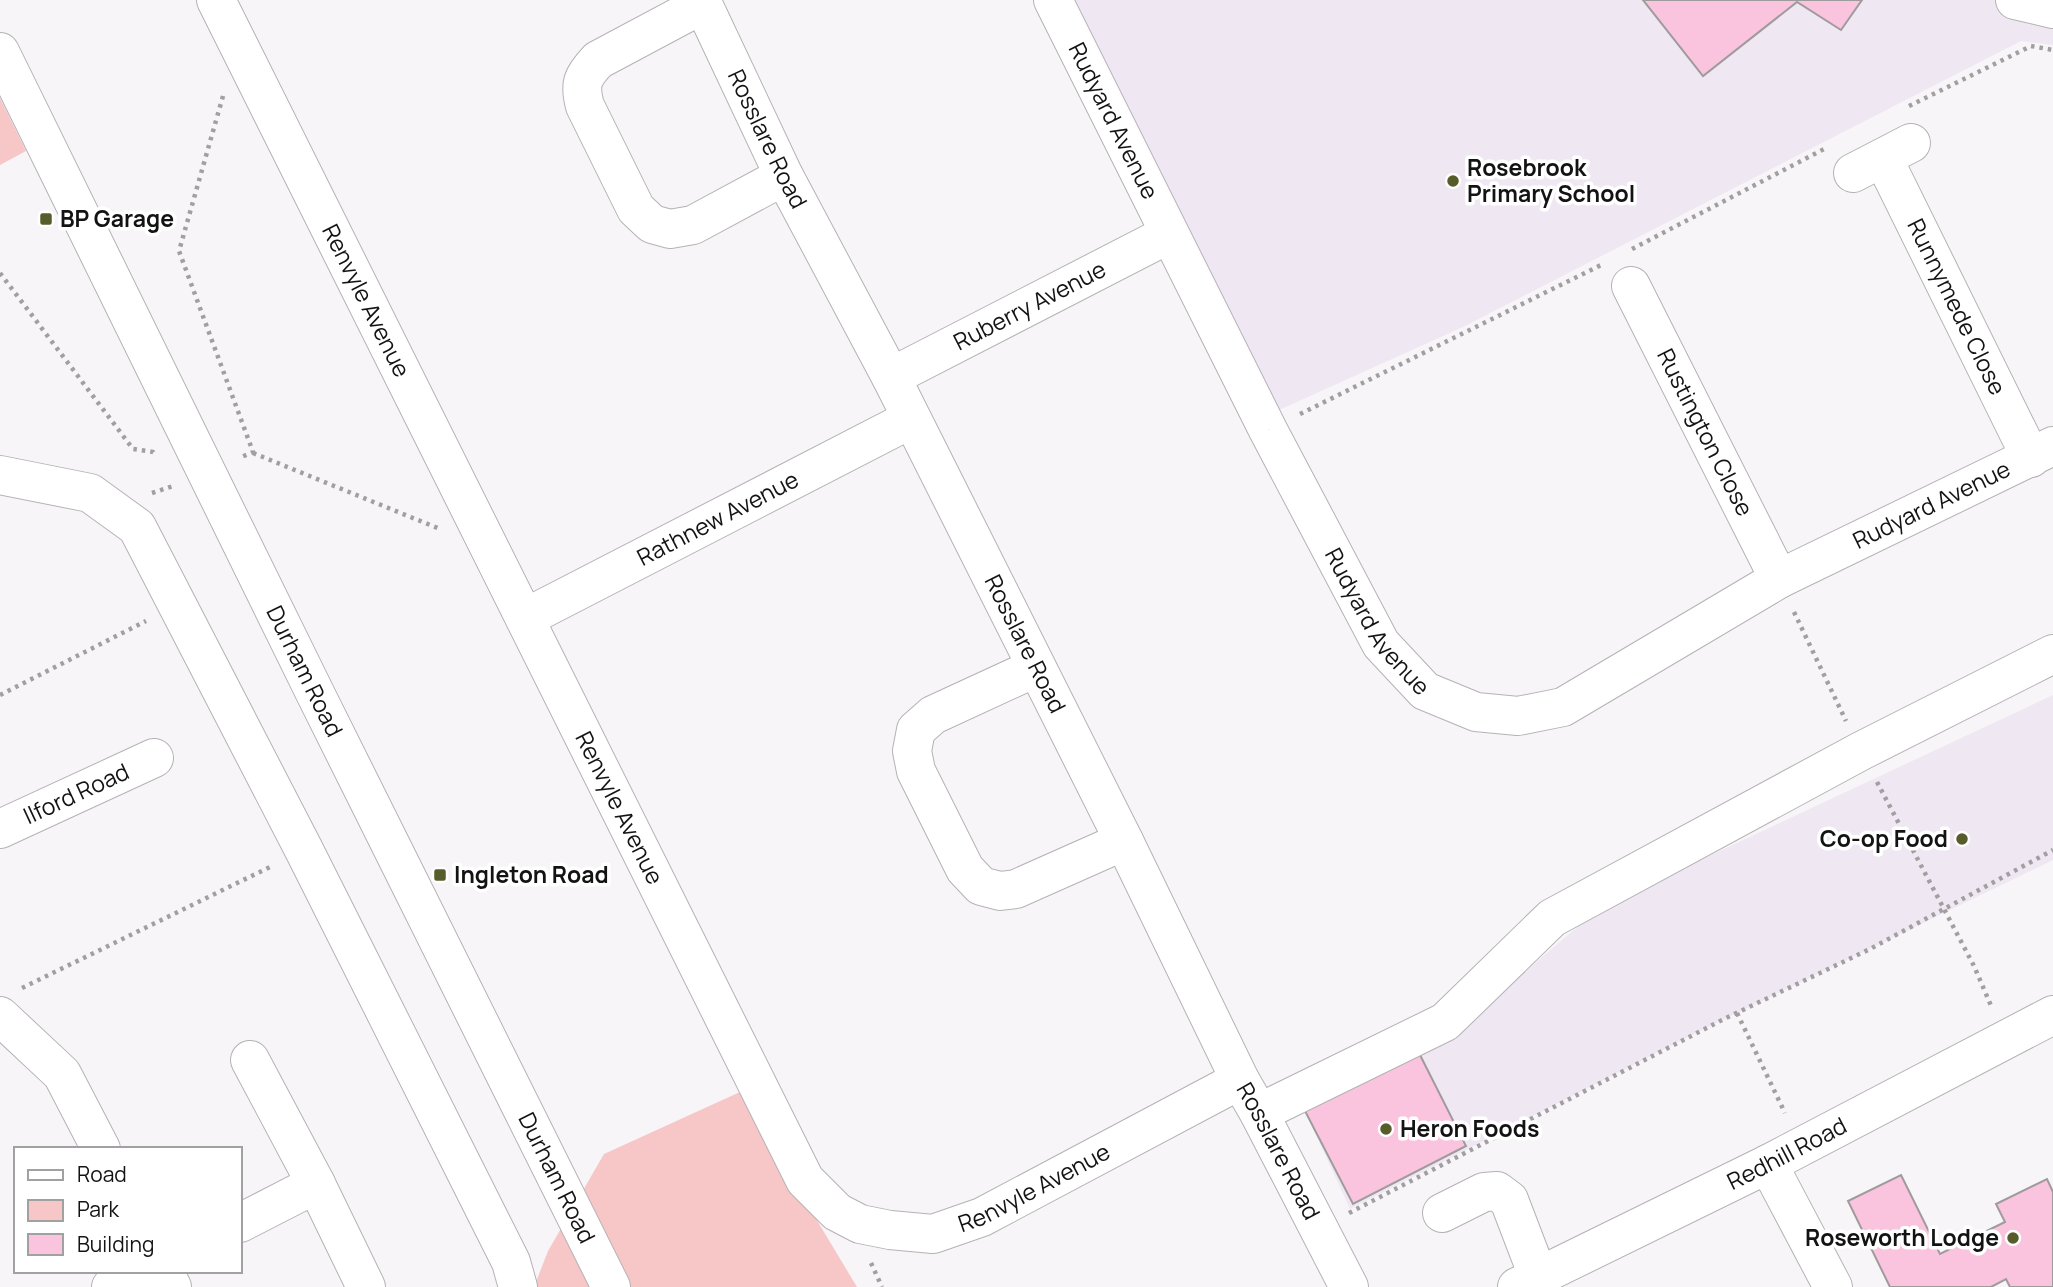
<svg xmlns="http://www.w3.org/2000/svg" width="2053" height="1287" font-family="Manrope,sans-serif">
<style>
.built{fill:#efe7f2}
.green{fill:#f6c7c6}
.building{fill:#fac4de;stroke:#9f9b9d;stroke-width:2}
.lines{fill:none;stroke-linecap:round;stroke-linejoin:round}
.minor-casing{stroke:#b5b2b6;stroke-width:40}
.major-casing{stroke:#b5b2b6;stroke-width:40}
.path{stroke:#a19fa1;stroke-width:4.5;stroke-dasharray:3.5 5;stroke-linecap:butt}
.minor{stroke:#fff;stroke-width:38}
.major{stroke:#fff;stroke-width:38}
.poi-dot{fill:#585c2a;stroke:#fff;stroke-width:2.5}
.labels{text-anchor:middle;stroke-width:7;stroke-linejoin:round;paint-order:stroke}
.street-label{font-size:23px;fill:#141314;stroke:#fff}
.poi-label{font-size:23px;font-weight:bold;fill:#141314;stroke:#fff;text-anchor:start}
</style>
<rect width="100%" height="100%" fill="#f8f5f8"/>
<g class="built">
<polygon points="1069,0 2053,0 2053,45 2021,41 1463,327 1277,411"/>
<polygon points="2053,695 2053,860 1704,1029 1350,1209 1303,1107 1452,1034 1602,906"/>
</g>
<g class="green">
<polygon points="0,98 26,151 0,165"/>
<polygon points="740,1092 857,1287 534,1287 548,1251 604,1154"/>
</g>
<g class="building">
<polygon points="1643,0 1862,0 1841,30 1797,2 1703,76"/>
<polygon points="1419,1053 1466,1146 1353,1204 1305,1111"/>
<polygon points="1901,1175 1940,1254 2005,1222 1996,1204 2047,1179 2053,1192 2053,1287 2010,1287 2006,1279 1991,1287 1890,1287 1848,1201"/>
</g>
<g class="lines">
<g class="minor-casing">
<g id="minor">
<path id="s1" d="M216 0 805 1180 837 1212 860 1224 890 1230 933 1234 982 1217 1240 1080"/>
<path id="s2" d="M701 0 784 176 891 377 1124 841 1240 1080 1259 1113 1349 1287"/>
<path id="s3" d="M1053 0 1268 430 1381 644 1425 691 1476 712 1518 716 1563 707 1779 579 2053 446"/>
<polyline points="2015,0 2053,9"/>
<path d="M703 4 598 60C582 77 579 84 585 106L636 209 652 224 670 229 693 225 784 176"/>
<path id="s4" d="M1883 158 2031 458"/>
<polyline points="1853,173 1911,143"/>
<path id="s5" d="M1631 286 1779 579"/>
<path id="s6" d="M891 377 1169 234"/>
<polyline points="0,475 90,493 137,527 304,850 511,1262 518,1287"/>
<path id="s7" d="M525 618 911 419"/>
<polyline points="1035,668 933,715 916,730 912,751 916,771 965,869 981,886 1000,891 1016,889 1124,841"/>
<path id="s8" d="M0 829 154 758"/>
<polyline points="0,1016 62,1074 101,1149"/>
<polyline points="250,1060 316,1184 366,1287"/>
<polyline points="1259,1113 1445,1022 1552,918 1861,751 2053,654"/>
<polyline points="1768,1164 1833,1287"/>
<polyline points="1442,1213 1484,1192 1497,1191 1509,1200 1538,1276"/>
<polyline points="240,1223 316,1184"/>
<polyline points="164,1271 172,1287"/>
<polyline points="111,1287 143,1271"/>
<path id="s9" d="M1517 1287 1768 1164 2053 1015"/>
</g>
</g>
<g class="major-casing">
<g id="major">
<path id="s10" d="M0 52 315 693 611 1287"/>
</g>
</g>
<g class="path">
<polyline points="223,96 179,251 253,452 239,458"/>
<polyline points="1909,106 2031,46 2053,50"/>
<polyline points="1632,249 1826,148"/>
<polyline points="0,273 133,449 153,452 155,455"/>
<polyline points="1300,414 1603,264"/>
<polyline points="253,453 440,529"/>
<polyline points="152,493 173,486"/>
<polyline points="1794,612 1846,721"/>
<polyline points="0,695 146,621"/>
<polyline points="1877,782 1974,966 1992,1008"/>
<polyline points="22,988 272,866"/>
<polyline points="1737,1013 1785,1113"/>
<polyline points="1349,1213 1724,1019 1870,949 2053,850"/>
<polyline points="871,1263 882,1287"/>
</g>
<use href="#minor" class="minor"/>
<use href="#major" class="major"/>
</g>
<g class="poi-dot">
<circle cx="1453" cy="181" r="7"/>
<rect x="39" y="212" width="14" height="14" rx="3.5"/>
<circle cx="1962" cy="839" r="7"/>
<rect x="433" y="868" width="14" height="14" rx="3.5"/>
<circle cx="1386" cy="1129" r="7"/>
<circle cx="2013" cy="1238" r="7"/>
</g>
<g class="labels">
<g class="street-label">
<text dy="8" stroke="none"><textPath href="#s3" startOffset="135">Rudyard Avenue</textPath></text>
<text dy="8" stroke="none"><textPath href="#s2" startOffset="154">Rosslare Road</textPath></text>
<text dy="8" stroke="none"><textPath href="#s1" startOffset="336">Renvyle Avenue</textPath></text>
<text dy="8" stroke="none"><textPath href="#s6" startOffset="156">Ruberry Avenue</textPath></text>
<text dy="8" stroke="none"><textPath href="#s4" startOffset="166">Runnymede Close</textPath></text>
<text dy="8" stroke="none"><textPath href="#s5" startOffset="164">Rustington Close</textPath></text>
<text dy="8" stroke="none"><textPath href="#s3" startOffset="1351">Rudyard Avenue</textPath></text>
<text dy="8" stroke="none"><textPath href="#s7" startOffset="217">Rathnew Avenue</textPath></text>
<text dy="8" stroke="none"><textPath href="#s3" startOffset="702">Rudyard Avenue</textPath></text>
<text dy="8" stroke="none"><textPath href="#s2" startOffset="721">Rosslare Road</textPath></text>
<text dy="8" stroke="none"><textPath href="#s10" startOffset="690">Durham Road</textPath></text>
<text dy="8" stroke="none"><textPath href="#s8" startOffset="84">Ilford Road</textPath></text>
<text dy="8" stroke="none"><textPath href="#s1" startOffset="903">Renvyle Avenue</textPath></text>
<text dy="8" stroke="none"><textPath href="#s2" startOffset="1288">Rosslare Road</textPath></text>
<text dy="8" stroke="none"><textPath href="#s9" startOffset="301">Redhill Road</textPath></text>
<text dy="8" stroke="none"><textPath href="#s10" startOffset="1256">Durham Road</textPath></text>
<text dy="8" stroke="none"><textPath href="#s1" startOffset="1575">Renvyle Avenue</textPath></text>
</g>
<g class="poi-label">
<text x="1467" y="176">Rosebrook<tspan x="1467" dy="26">Primary School</tspan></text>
<text x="60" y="227">BP Garage</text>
<text x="1948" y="847" text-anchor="end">Co-op Food</text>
<text x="454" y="883">Ingleton Road</text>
<text x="1400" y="1137">Heron Foods</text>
<text x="1999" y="1246" text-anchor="end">Roseworth Lodge</text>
</g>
</g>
<rect x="14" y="1147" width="228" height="126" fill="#ffffff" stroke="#a1a1a1" stroke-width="2"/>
<rect x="28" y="1170" width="35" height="10" fill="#ffffff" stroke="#a1a1a1" stroke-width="2"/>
<text x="77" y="1182" font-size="21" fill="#141314">Road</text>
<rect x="28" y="1200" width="35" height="21" fill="#f6c7c6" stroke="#a1a1a1" stroke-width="2"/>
<text x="77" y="1217" font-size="21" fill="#141314">Park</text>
<rect x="28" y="1234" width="35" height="21" fill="#fac4de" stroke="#a1a1a1" stroke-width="2"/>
<text x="77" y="1252" font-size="21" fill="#141314">Building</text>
</svg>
